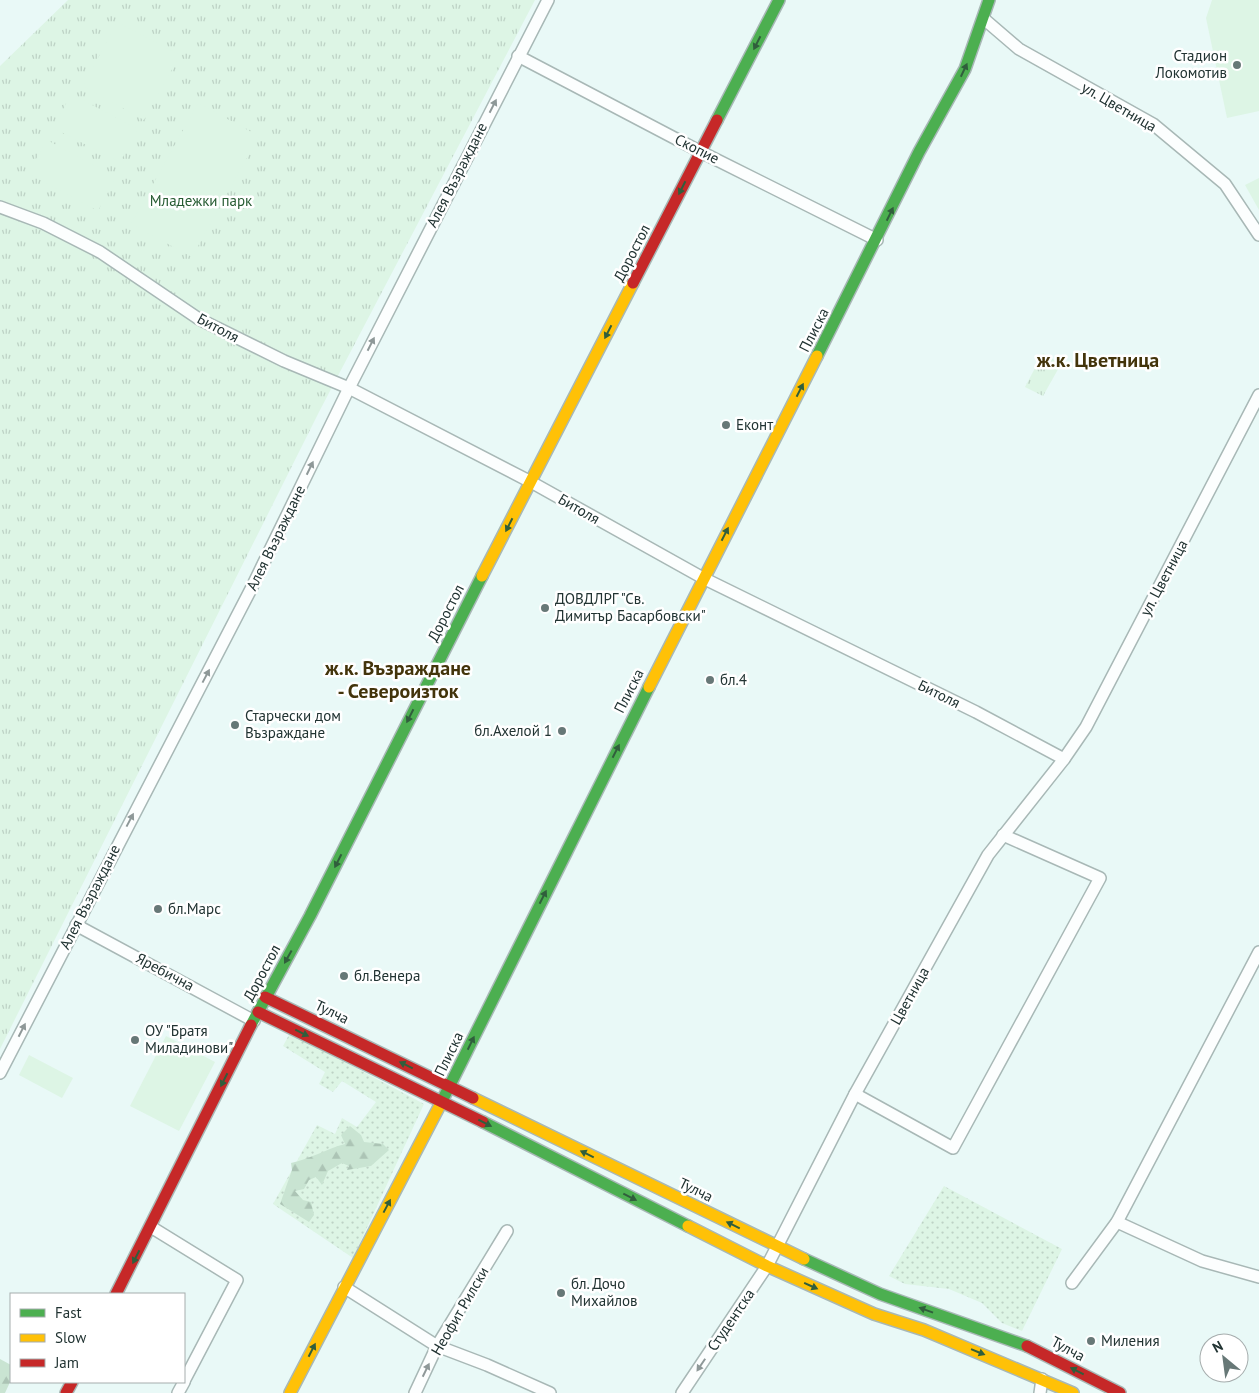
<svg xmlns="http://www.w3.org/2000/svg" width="1259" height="1393" font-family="'PT Sans',sans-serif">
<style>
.grass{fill:url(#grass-dots)}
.forest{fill:url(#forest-firs)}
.park{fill:url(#park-tufts)}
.pitch{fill:#ddf5e5}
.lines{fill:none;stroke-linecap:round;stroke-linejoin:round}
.street-casing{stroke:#a8b8b6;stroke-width:14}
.fast-casing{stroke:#a8b8b6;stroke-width:14}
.slow-casing{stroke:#a8b8b6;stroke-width:14}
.jam-casing{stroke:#a8b8b6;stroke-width:14}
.street{stroke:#fcfefe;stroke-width:11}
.fast{stroke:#4caf50;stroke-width:11}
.slow{stroke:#ffc107;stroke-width:11}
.jam{stroke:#c62828;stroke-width:11}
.oneway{fill:#305e3c}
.oneway2{fill:#8e9898}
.poi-dot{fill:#677877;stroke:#fff;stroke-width:2}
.labels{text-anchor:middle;stroke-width:5;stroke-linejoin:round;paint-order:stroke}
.poi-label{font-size:15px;fill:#213332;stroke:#fff;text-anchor:start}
.street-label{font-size:15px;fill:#213332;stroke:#fff}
.park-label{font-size:15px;fill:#265b32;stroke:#fff}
.district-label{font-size:20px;font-weight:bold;fill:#43340b;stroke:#fff}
</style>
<defs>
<pattern id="grass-dots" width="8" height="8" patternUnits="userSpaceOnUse" patternTransform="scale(1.25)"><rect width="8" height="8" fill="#ddf5e5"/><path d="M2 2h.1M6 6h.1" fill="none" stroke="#bdd2c5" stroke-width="1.8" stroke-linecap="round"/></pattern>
<pattern id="forest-firs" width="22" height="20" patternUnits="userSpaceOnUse" patternTransform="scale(1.25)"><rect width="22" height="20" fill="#c9e4d2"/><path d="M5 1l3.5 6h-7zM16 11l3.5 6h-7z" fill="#acc4b5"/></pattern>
<pattern id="park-tufts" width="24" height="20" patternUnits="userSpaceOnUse" patternTransform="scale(1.25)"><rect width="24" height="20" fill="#ddf5e5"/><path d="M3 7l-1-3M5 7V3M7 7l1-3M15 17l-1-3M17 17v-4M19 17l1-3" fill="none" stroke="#bdd2c5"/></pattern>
</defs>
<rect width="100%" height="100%" fill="#e9f9f7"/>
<g class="grass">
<polygon points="290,1033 424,1104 353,1258 273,1204 317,1125 335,1134 342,1118 357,1127 376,1102 342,1081 333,1092 319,1084 325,1072 283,1046"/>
<polygon points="944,1186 1062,1249 1022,1331 1002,1323 982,1303 949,1289 905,1284 889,1276"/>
</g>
<g class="forest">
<path d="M350 1126 361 1135 364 1142 383 1144 389 1150 371 1166 347 1170 349 1166 342 1163 328 1171 322 1185 316 1177 309 1180 304 1189 295 1191 303 1200 311 1202 314 1215 309 1222 280 1204 292 1170 291 1163C310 1159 326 1149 345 1144L341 1135Z"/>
<polygon points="0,1359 11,1365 11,1380 5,1393 0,1393"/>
</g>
<g class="park">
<polygon points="68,0 535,0 319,412 0,1049 0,66"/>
<polygon points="1043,353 1061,364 1043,396 1025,387"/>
</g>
<g class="pitch">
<polygon points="1212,0 1259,0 1259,111 1227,118 1206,18"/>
<polygon points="117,22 180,55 144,120 83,86"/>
<polygon points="71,94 138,129 120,162 53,128"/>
<polygon points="198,103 259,136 192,257 131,224"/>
<polygon points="47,140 116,177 98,211 28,173"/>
<polygon points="1259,178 1259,210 1245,185"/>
<polygon points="166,1036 215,1062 179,1131 130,1106"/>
<polygon points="29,1055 73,1078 62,1098 19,1075"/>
</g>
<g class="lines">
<g class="street-casing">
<g id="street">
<polyline points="984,19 1019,49 1153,124 1225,184 1259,235"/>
<polyline points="518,56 701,152 877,240"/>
<polyline points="0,207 43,223 100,252 199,319 284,361 349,388 531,482 703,578 976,712 1064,759"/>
<polyline points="76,925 254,1021"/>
<polyline points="0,1073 251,589 349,388 548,0"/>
<polyline points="855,1094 953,1148 1100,878 1003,835"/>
<polyline points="1117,1222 1202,1261 1259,1277"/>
<polyline points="151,1227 237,1280 184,1381"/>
<polyline points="1072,1283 1117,1222 1259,952"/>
<polyline points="344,1287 437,1346 487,1365 550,1393"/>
<polyline points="178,1393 184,1382"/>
<polyline points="415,1393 437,1346 507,1231"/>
<polyline points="682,1393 767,1266 855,1094 988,855 1064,759 1086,727 1259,395"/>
<polyline points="1040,1393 1042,1379"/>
</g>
</g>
<g class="fast-casing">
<g id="fast">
<polyline points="717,120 779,0"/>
<polyline points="817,356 919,152 965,69 989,0"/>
<polyline points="251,1025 310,916 482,576"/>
<polyline points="440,1105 649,687"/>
<polyline points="483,1122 688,1226"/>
<polyline points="804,1259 880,1294 1027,1346"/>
</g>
</g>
<g class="slow-casing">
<g id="slow">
<polyline points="482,576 633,283"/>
<polyline points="649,687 817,356"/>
<polyline points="473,1098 804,1259"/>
<polyline points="688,1226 767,1266 874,1314 924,1330 1073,1393"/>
<polyline points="290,1393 440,1105"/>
</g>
</g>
<g class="jam-casing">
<g id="jam">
<polyline points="633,283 717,120"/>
<polyline points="265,997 473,1098"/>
<polyline points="258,1012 483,1122"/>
<polyline points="116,1294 251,1025"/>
<polyline points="1027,1346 1120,1393"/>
<polyline points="66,1393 72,1382"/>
</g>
</g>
<use href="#street" class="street"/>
<use href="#fast" class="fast"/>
<use href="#slow" class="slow"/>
<use href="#jam" class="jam"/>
</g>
<defs><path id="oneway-solid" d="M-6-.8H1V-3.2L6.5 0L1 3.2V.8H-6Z" transform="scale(1.25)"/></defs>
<g class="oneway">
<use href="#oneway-solid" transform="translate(757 43) rotate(117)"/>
<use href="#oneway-solid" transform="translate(964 70) rotate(-65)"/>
<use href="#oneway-solid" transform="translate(682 188) rotate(117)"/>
<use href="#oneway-solid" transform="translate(890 214) rotate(-64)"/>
<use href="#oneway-solid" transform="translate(608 332) rotate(117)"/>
<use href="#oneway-solid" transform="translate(800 390) rotate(-63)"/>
<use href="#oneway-solid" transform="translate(509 525) rotate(117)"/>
<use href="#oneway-solid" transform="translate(725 534) rotate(-63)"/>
<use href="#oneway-solid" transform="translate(410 716) rotate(117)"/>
<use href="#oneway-solid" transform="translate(616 751) rotate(-63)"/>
<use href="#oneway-solid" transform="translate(338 861) rotate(117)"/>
<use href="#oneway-solid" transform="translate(543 897) rotate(-63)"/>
<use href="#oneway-solid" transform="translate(288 957) rotate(119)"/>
<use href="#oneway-solid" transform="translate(302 1033) rotate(26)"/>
<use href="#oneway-solid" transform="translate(471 1043) rotate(-64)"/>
<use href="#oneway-solid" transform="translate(406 1065) rotate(-154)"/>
<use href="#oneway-solid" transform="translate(224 1080) rotate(117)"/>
<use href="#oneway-solid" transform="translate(485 1123) rotate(27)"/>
<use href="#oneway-solid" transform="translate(587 1154) rotate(-154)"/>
<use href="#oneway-solid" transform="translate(630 1197) rotate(27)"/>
<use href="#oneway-solid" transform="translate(387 1206) rotate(-62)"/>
<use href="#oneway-solid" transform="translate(733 1225) rotate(-154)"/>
<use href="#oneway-solid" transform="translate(136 1257) rotate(117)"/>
<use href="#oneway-solid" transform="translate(811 1286) rotate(24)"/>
<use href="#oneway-solid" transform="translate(926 1310) rotate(-160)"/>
<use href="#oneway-solid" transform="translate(312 1350) rotate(-63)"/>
<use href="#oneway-solid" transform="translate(978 1352) rotate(22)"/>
<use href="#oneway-solid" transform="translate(1077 1371) rotate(-153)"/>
</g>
<g class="oneway2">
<use href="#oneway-solid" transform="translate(493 106) rotate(-63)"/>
<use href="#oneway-solid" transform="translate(371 344) rotate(-63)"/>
<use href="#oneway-solid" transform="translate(310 468) rotate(-64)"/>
<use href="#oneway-solid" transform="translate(206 676) rotate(-62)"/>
<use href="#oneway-solid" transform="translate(130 820) rotate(-62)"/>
<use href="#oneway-solid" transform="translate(22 1030) rotate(-63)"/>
<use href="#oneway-solid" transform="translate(701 1365) rotate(124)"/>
<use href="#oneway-solid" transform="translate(426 1370) rotate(-64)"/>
</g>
<g class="poi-dot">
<circle cx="1237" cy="65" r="5"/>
<circle cx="726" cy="425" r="5"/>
<circle cx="545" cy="608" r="5"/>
<circle cx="710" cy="680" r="5"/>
<circle cx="235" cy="725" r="5"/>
<circle cx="562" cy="731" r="5"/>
<circle cx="158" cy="909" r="5"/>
<circle cx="344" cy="976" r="5"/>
<circle cx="135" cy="1040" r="5"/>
<circle cx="561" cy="1293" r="5"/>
<circle cx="1091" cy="1341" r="5"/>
</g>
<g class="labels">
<g class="poi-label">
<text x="1227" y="61" text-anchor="end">Стадион<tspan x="1227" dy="17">Локомотив</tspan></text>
<text x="736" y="430">Еконт</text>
<text x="555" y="604">ДОВДЛРГ "Св.<tspan x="555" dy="17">Димитър Басарбовски"</tspan></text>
<text x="720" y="685">бл.4</text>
<text x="245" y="721">Старчески дом<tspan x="245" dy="17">Възраждане</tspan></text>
<text x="552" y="736" text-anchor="end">бл.Ахелой 1</text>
<text x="168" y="914">бл.Марс</text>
<text x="354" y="981">бл.Венера</text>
<text x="145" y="1036">ОУ "Братя<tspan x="145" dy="17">Миладинови"</tspan></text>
<text x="571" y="1289">бл. Дочо<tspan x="571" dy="17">Михайлов</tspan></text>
<text x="1101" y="1346">Миления</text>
</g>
<g class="street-label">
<text transform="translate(1119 107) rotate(30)" y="5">ул. Цветница</text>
<text transform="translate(697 149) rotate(27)" y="5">Скопие</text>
<text transform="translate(457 175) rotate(-63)" y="5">Алея Възраждане</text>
<text transform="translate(632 253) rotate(-63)" y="5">Доростол</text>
<text transform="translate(218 328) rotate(28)" y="5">Битоля</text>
<text transform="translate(814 330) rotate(-63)" y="5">Плиска</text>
<text transform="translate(579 509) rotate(30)" y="5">Битоля</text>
<text transform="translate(276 538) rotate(-64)" y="5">Алея Възраждане</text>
<text transform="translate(1164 578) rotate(-62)" y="5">ул. Цветница</text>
<text transform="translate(446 613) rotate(-63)" y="5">Доростол</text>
<text transform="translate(629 691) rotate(-63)" y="5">Плиска</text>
<text transform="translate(939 694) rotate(26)" y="5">Битоля</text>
<text transform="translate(90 897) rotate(-63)" y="5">Алея Възраждане</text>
<text transform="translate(165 972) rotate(28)" y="5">Яребична</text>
<text transform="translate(262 973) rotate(-62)" y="5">Доростол</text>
<text transform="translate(910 996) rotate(-61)" y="5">Цветница</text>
<text transform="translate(332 1012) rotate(26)" y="5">Тулча</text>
<text transform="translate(449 1054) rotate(-64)" y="5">Плиска</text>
<text transform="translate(696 1190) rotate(26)" y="5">Тулча</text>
<text transform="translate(460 1311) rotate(-60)" y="5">Неофит Рилски</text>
<text transform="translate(731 1320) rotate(-56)" y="5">Студентска</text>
<text transform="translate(1068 1349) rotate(28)" y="5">Тулча</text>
</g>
<g class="park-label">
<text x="201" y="206">Младежки парк</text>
</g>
<g class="district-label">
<text x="1098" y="367">ж.к. Цветница</text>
<text x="398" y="675">ж.к. Възраждане<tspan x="398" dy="23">- Североизток</tspan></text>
</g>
</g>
<rect x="10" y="1293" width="175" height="90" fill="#ffffff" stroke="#a6adad"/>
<rect x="20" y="1309" width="25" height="8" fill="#4caf50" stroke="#a6adad"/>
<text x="55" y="1318" font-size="15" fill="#213332">Fast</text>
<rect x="20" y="1334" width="25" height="8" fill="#ffc107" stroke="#a6adad"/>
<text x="55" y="1343" font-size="15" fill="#213332">Slow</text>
<rect x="20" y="1359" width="25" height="8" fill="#c62828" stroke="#a6adad"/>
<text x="55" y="1368" font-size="15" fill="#213332">Jam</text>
<g transform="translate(1224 1358) rotate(331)"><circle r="24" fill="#ffffff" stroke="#a6adad"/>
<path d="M0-4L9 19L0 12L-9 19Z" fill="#677877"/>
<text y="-8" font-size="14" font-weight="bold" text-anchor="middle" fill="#213332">N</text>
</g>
</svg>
